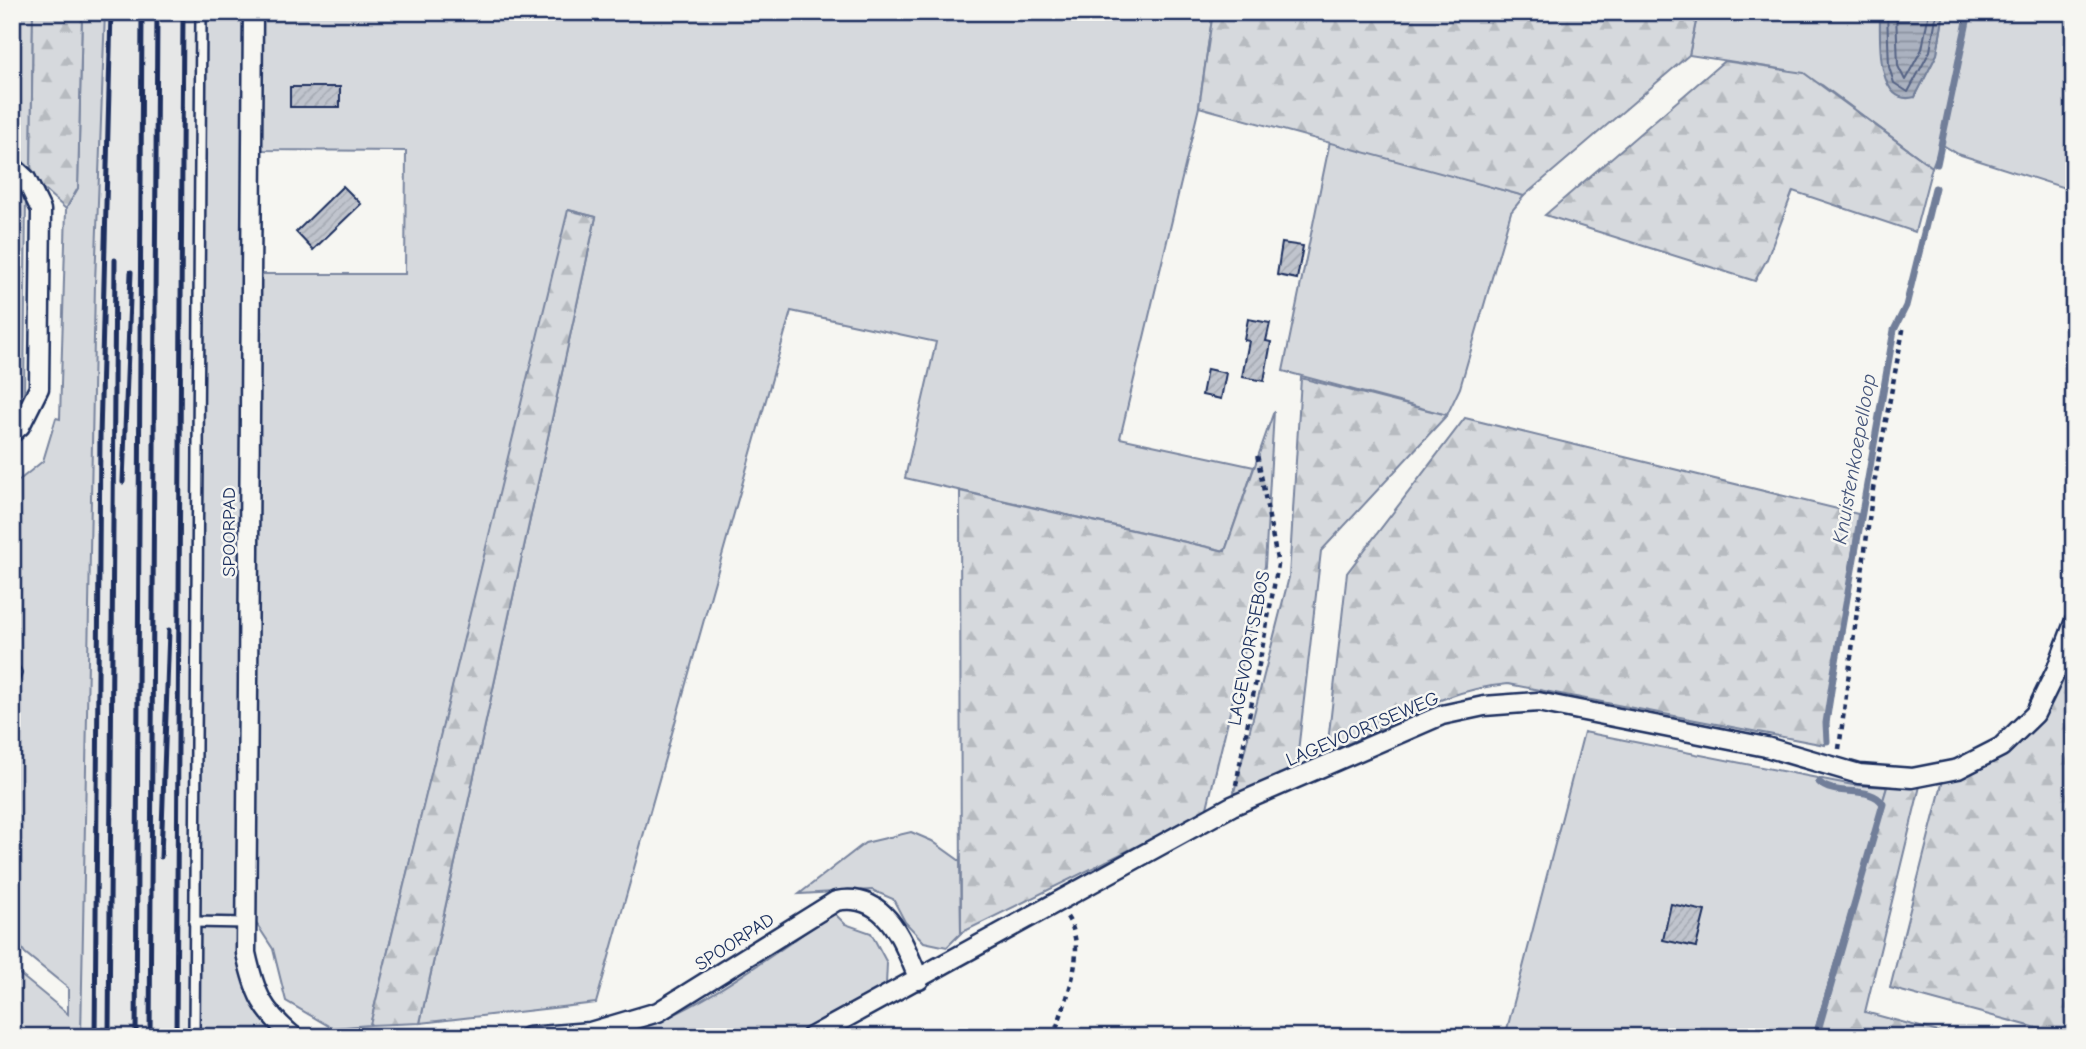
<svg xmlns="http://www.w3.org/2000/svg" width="2086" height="1049" font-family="'Comic Neue',sans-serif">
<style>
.built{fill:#e6e7e7}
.green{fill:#d6d9dd;stroke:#78849e;stroke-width:2}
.forest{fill:url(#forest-firs);stroke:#78849e;stroke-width:2}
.water{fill:url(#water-rules);stroke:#717e99;stroke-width:2}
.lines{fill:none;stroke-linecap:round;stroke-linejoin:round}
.shore{stroke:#556385;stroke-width:2}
.stream{stroke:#717e99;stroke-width:7}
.building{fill:url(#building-hatch);stroke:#1b2f5e;stroke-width:2}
.lane-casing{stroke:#1b2f5e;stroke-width:14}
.street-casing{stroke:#1b2f5e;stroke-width:23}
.path{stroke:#1b2f5e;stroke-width:4.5;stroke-dasharray:5 5;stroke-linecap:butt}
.lane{stroke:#f6f6f2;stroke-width:9}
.street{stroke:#f6f6f2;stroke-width:18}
.rail{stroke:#1b2f5e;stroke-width:5}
.labels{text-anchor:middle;stroke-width:5;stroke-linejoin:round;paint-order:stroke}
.street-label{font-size:19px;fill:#1b2f5e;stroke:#f6f6f2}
.water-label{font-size:21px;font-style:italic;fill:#46567b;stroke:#f6f6f2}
</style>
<defs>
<pattern id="forest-firs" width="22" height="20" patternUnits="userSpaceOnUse" patternTransform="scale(1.75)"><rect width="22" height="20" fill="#d6d9dd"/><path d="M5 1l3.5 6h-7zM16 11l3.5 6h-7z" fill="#b7bbc0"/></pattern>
<pattern id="water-rules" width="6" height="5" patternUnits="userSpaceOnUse" patternTransform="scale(1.75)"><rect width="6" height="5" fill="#abb2c0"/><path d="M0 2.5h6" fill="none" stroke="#8a919f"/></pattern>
<pattern id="building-hatch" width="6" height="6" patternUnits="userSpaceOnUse" patternTransform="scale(1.75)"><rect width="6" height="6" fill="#c0c4cd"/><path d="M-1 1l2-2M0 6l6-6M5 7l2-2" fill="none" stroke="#a4a9b2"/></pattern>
</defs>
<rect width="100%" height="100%" fill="#f6f6f2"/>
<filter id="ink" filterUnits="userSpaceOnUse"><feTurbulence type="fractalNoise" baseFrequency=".0143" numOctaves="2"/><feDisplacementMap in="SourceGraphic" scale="14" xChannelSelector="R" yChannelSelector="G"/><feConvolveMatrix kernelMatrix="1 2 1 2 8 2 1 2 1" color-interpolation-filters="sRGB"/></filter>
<g filter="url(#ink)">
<polygon class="built" points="105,12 197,12 190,1037 81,1037 95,283"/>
<g class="green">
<polygon points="12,12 33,12 31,178 12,158"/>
<polygon points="82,12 105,12 95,283 81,1037 12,1037 12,968 68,1014 68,988 25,953 12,934 12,660 17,633 12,620 12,486 43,461 56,418 60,419 66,209 78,188"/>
<path d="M206 12H244L237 953C244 987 255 1013 280 1037H199Z"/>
<polygon points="262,12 1213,12 1199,107 1120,438 1254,467 1225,551 905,478 936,342 791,311 596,1003 420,1023 596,217 569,210 370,1025 332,1028 286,1001 273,949 256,923 260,274 405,274 406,151 261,150"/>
<polygon points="1698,12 1880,12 1880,40 1915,97 1937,54 1944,12 2074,12 2074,191 1958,154 1941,144 1932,167 1822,85 1787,70 1689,55"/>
<polygon points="1330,141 1524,196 1511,212 1460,388 1447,415 1283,371"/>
<polygon points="12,180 26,194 24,403 12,414"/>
<polygon points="1584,732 1853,785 1887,787 1813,1037 1505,1037"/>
<polygon points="911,832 932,841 960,861 961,933 947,947 924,942 905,922 893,899 872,890 799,894 865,843"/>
<path d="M834 913 845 924 871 933 887 963 886 985 796 1037H610C685 1023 770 955 834 913Z"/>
</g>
<g class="forest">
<polygon points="33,12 82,12 78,188 66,209 31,178"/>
<polygon points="1213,12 1698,12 1689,55 1524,196 1199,107"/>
<polygon points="1724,61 1804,73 1932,167 1915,232 1793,191 1767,259 1755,281 1545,215"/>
<polygon points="568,210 596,217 420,1023 370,1025"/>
<polygon points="1301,378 1447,415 1321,551 1296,769 1236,798 1233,796 1289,577"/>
<polygon points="1274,411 1265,566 1206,812 961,933 960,491 1225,551"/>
<path d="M1465 418 1858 514 1825 745 1508 684C1430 691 1395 729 1327 751L1347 573Z"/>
<polygon points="2074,635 2074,1037 2070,1037 1890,988 1944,776 2019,739"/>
<polygon points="1921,782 1865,1012 1957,1037 1813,1037 1887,787"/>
</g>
<path class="water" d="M1880 12H1944L1937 54 1915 97C1875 108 1880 35 1880 12Z"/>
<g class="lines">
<g class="shore">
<polyline points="1887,12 1889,67 1894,83 1908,92 1930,51 1937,12"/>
<polyline points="1896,12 1898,66 1905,80 1922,49 1929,12"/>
</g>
<g class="stream">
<polyline points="1937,164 1969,12"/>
<polyline points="1827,741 1826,723 1832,684 1894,330 1906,306 1935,188"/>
<path d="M1816 1037 1883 804C1871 784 1834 798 1819 782"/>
</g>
</g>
<g class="building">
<rect x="290" y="87" width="50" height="20"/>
<polygon points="343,186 361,204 313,250 296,232"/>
<polygon points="1282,243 1303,246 1297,279 1277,275"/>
<polygon points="1248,319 1270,323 1266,341 1271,342 1264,381 1242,377 1249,341 1244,340"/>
<polygon points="1207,369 1226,373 1221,399 1202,395"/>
<polygon points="1671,904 1705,911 1696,947 1663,940"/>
</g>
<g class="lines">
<g class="lane-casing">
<g id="lane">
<polyline points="12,667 16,673 12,683"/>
<polyline points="194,922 246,923"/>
<polyline points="194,1037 201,12"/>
</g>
</g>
<g class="street-casing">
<g id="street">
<path d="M253 12 246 953C255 994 262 1010 294 1037"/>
<polyline points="12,166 26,179 41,210 39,388 20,426 12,433"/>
<path d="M528 1037 590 1032 658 1012 836 901C886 891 903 941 919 980"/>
<polyline points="811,1037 1232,806 1442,715 1484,706 1538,702 1766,747 1859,774 1912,778 1958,769 2001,747 2035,714 2056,671 2074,623"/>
</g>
</g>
<g class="path">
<polyline points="1839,749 1873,489 1904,325"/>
<polyline points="1236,785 1278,565 1257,454"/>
<path d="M1053 1037C1065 1003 1089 949 1067 917"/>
</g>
<use href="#lane" class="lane"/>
<use href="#street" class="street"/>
<g class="rail">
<polyline points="123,482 131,272"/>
<polyline points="161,857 169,630"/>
<polyline points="95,1037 100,437 111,12"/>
<polyline points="109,1037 115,260"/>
<polyline points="136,1037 142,12"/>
<polyline points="150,1037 157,12"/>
<polyline points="176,1037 183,12"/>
</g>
</g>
</g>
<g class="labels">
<g class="street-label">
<text transform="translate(228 532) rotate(-90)" y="7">SPOORPAD</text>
<text transform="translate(1248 648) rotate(-79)" y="7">LAGEVOORTSEBOS</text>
<text transform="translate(1362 728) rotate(-23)" y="7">LAGEVOORTSEWEG</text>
<text transform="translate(734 941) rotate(-33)" y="7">SPOORPAD</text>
</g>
<g class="water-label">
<text transform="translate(1854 459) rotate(-80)" y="7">Knuistenkoepelloop</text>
</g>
</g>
<rect width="2086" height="1049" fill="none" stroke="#f6f6f2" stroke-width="42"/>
<rect x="21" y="21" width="2044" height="1007" fill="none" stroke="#1b2f5e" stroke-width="2.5" filter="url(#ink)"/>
</svg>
